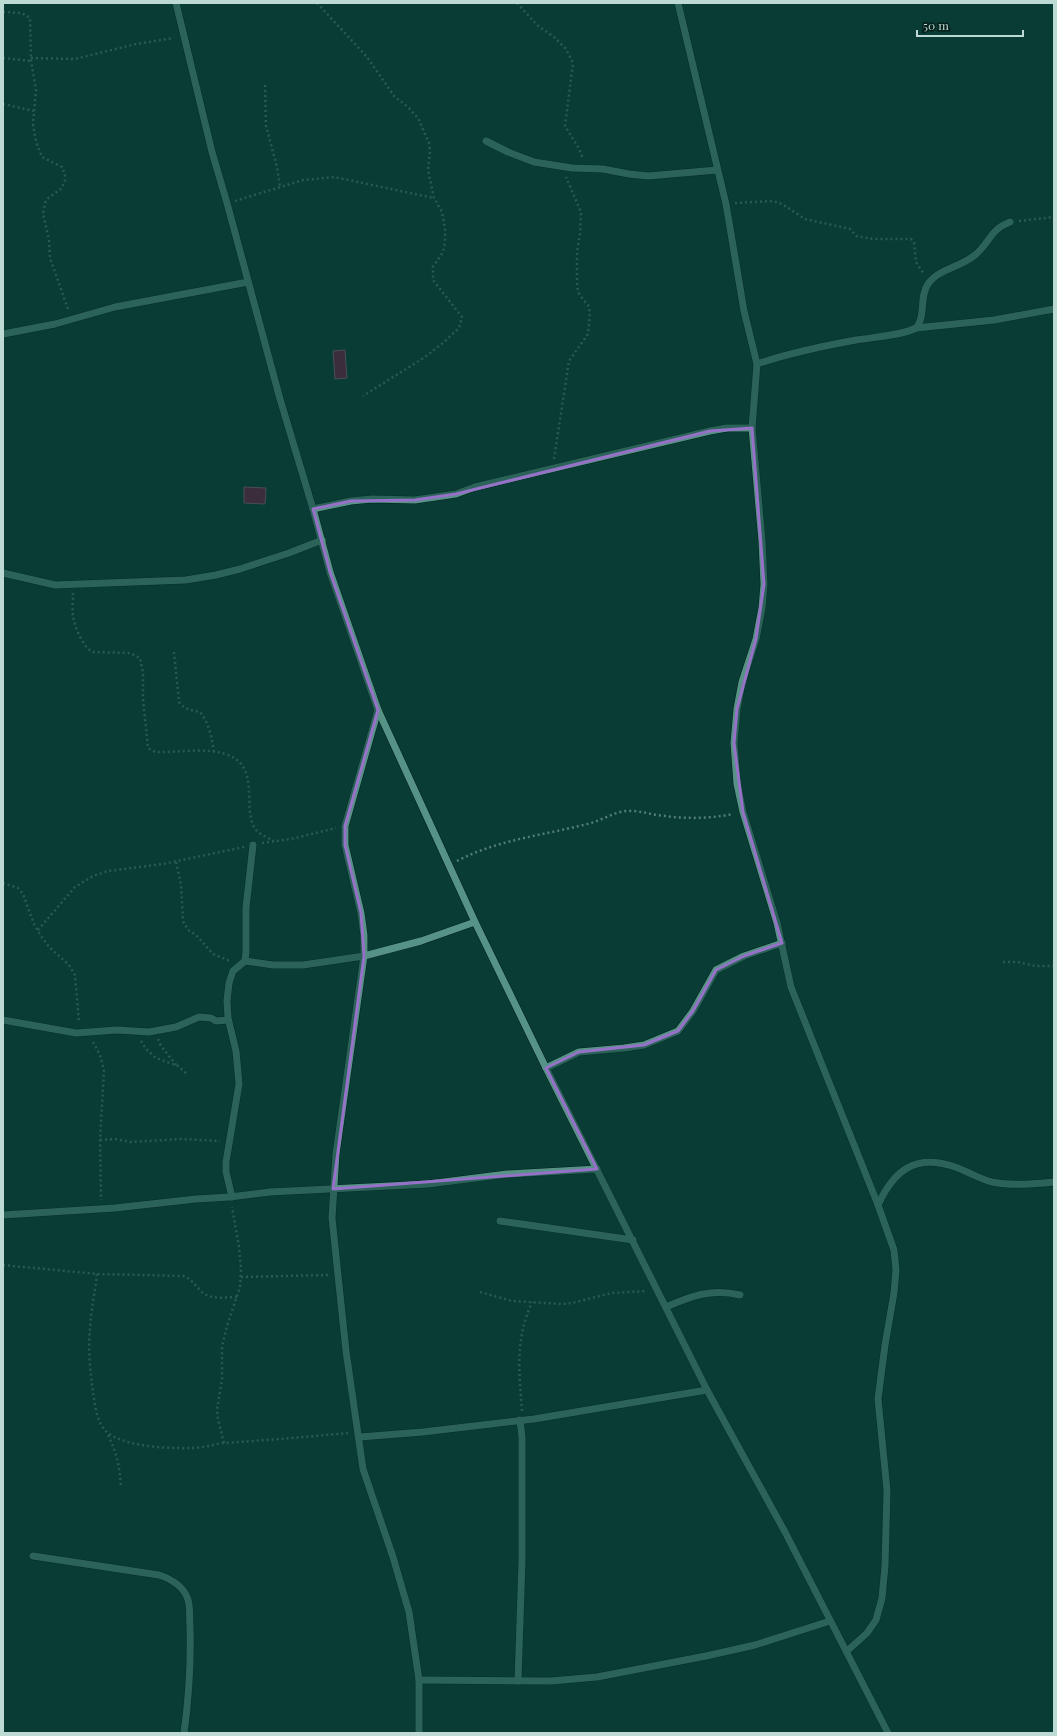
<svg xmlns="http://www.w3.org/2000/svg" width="1057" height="1736" font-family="'Playfair Display',serif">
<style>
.building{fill:#7b1c45;stroke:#966574}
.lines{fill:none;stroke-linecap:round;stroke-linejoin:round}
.minor-casing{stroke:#00211b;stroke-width:8}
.path{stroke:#537e76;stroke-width:2.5;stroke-dasharray:2 3;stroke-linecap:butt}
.minor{stroke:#569286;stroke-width:7}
.marked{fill:none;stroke:#9572c7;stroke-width:3;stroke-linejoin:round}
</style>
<rect width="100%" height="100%" fill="#093c34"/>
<g class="building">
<polygon points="345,350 347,378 335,379 333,351"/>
<polygon points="244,487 266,488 265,504 244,503"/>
</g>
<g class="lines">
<g class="minor-casing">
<g id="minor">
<polyline points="176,3 212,152 227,203 280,399 313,509 330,572 378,710 475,922 546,1068 707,1390 785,1532 888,1733"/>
<polyline points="678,3 726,204 744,311 757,364 752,428 762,541 764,584 762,608 756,639 742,682 737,709 734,743 737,784 743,812 777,923 791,987 878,1205"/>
<polyline points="486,141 508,152 534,162 572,168 603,169 629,174 648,176 717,170"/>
<polyline points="916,328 994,320 1054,309"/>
<polyline points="3,334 55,324 115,307 248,282"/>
<path d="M757 364C789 353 823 346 856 340 874 337 900 336 916 328 926 317 919 297 928 284 938 269 961 267 975 255 990 243 989 230 1010 222"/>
<polyline points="313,509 351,501 372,499 415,500 456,494 475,487 710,431 727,428 752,428"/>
<polyline points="3,573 55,585 186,580 216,575 240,569 289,553 322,540"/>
<polyline points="378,710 345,826 345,845 361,913 364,935 364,956 336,1154 332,1218 346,1351 363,1469 393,1557 409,1612 419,1680 419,1733"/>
<polyline points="245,961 246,952 246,908 253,845"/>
<polyline points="3,1020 76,1033 117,1030 149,1032 176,1027 199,1017 211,1018 216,1021 228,1020"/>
<polyline points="546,1068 579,1052 624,1048 644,1045 678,1031 693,1011 716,970 744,956 782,943"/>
<polyline points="232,1197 226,1172 226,1162 239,1084 236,1051 228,1018 227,1001 229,983 233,971 245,961 273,965 303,965 364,956 421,941 475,922"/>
<polyline points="3,1215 115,1208 196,1199 230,1197 270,1192 428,1184 507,1174 597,1169"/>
<polyline points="500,1221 633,1240"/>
<path d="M666 1307C691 1296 712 1288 740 1295"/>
<polyline points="360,1437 423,1432 534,1419 707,1390"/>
<path d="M33 1556 159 1575C171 1579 182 1585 187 1597 191 1605 189 1617 190 1625 191 1661 189 1697 184 1733"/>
<path d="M847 1651 867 1633 876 1620 882 1598 885 1566 887 1490 878 1399 885 1345 894 1293 896 1270 894 1250 878 1205C894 1170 916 1153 955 1167 967 1171 980 1179 992 1182 1012 1186 1034 1184 1054 1182"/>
<polyline points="419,1680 551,1681 597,1677 706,1656 755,1645 830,1621"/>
<polyline points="518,1681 522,1561 522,1437 520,1420"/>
</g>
</g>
<g class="path">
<polyline points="317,3 367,57 394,96 408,107 418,118 429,143 430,151 428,170 434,198 442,212 445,228 445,242 443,252 433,267 433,280 462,317 459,328 444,342 425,357 363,396"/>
<polyline points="517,3 537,25 554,37 566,49 573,63 565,126 578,147 583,158"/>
<polyline points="3,12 22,13 30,18 31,61 36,89 33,124 36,142 42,157 62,167 65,174 65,180 62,188 46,200 43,213 49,240 50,258 68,309"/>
<polyline points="3,58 31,61"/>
<polyline points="31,58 75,59 136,44 174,38"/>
<polyline points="265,85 266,126 277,167 280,187"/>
<polyline points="3,104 34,111"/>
<polyline points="235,201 303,180 334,177 434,198"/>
<polyline points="735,203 773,201 782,204 805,219 850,229 856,236 873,239 911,239 914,243 916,262 924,274"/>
<polyline points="1019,221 1054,217"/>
<polyline points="554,459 569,361 588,334 590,313 588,305 582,298 578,292 577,283 577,252 580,234 581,212 566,177"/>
<path d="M73 593C73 600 72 609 73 616 74 625 84 651 94 652L130 653 140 658 143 673V699L148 748 155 752C177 753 203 747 225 754 253 762 248 789 250 813 251 818 252 825 256 830 261 835 268 838 274 841"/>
<path d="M174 652 179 702C185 710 191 710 200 712 209 723 212 738 214 752"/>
<polyline points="262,843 291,839 336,828"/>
<path d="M457 861C499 839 546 835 591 823 605 819 617 810 631 811 641 811 649 814 658 815 683 819 708 819 733 814"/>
<polyline points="176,862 181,885 183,921 188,930 196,935 213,954 230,961"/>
<polyline points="3,883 18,888 23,894 34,924 41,936 49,947 69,965 75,975 79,1022"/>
<polyline points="38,930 75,887 93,876 108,871 163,864 244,847"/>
<polyline points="1003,962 1018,962 1035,966 1054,966"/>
<polyline points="158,1039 161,1046 177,1066"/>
<polyline points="141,1041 146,1049 156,1058 178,1066 187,1074"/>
<polyline points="93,1042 100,1055 104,1070 100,1140 101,1200"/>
<polyline points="100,1140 115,1139 131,1142 182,1139 220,1141"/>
<path d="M3 1265 97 1274 184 1276C193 1280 196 1287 203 1293 212 1300 227 1297 238 1297"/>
<path d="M97 1274C95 1292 91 1310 90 1328 88 1349 90 1371 93 1392 95 1404 96 1419 104 1429 118 1448 180 1450 203 1447 211 1446 218 1443 226 1443 267 1440 307 1437 348 1433"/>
<polyline points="241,1277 328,1275"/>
<polyline points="480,1292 512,1301 562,1304 572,1303 612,1293 647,1291"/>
<path d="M522 1411C519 1370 515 1341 532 1302"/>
<path d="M108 1435C117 1453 120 1469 121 1488"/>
<polyline points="224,1443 218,1419 217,1409 222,1380 222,1347 227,1326 240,1287 241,1268 239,1247 232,1207"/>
</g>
<use href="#minor" class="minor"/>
</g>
<path d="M0 0H1057V1736H0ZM752 428 764 584 756 639 737 709 734 743 743 812 782 943 744 956 716 970 693 1011 678 1031 644 1045 579 1052 546 1068 597 1169 333 1189 364 956 361 913 345 845V826L378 710 330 572 313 509 351 501 415 500 456 494 710 431Z" fill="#093c34" fill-opacity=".55" fill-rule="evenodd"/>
<path class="marked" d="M752 428 764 584 756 639 737 709 734 743 743 812 782 943 744 956 716 970 693 1011 678 1031 644 1045 579 1052 546 1068 597 1169 333 1189 364 956 361 913 345 845V826L378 710 330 572 313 509 351 501 415 500 456 494 710 431Z"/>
<rect width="1057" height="1736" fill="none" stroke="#bcdad3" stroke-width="8"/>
<path d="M917 30v6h106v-6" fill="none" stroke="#bcdad3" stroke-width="2"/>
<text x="923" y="30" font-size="12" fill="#bcdad3" stroke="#06201b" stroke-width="3" paint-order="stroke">50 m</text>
</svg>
